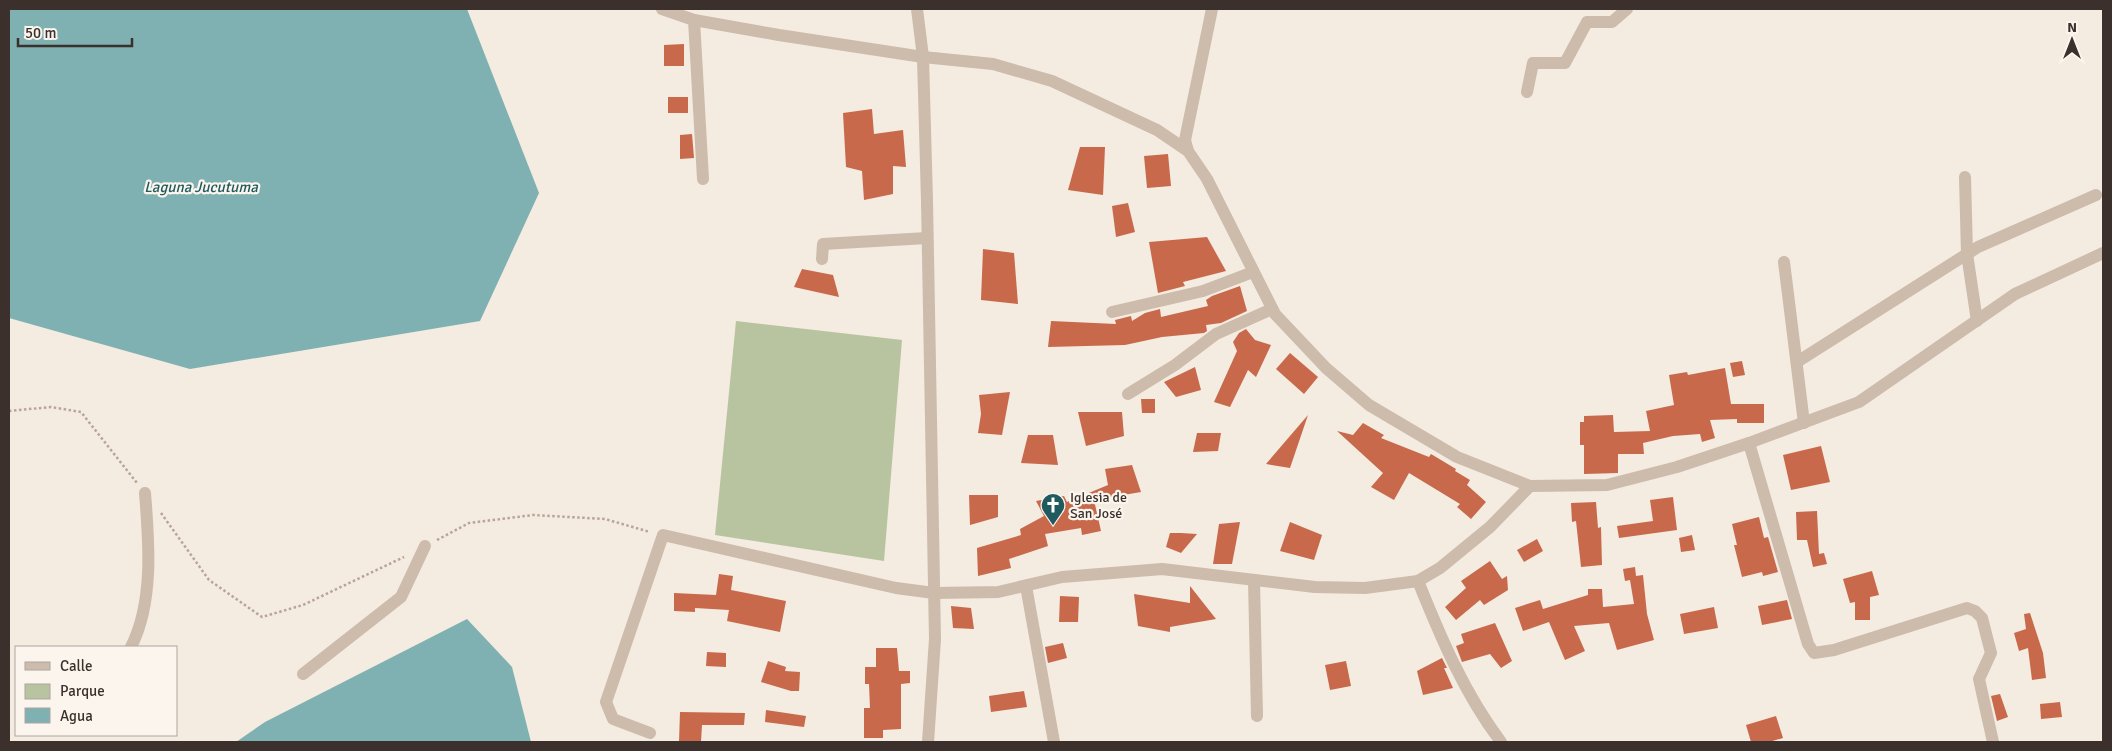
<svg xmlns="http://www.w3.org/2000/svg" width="2112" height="751" font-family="Signika,sans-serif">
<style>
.green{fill:#b8c4a0}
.water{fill:#7fb0b2}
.building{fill:#c8694b}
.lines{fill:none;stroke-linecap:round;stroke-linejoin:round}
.path{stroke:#b9a596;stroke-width:2.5;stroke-dasharray:2.5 2.5;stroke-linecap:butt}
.minor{stroke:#cdbbac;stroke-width:12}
.labels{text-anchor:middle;stroke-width:4.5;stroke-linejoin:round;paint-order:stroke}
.poi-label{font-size:14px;fill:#3b302b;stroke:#fbf5ee;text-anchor:start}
.water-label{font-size:15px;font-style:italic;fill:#1f5a5e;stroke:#fbf5ee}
</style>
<rect width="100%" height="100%" fill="#f4ebe1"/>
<polygon class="green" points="736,321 902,340 884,561 715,535"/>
<g class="water">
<polygon points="9,9 467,9 539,193 480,321 190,369 9,318"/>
<polygon points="467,619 512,667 531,742 236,742 265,722"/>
</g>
<g class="building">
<polygon points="684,44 684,66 664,66 664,45"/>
<rect x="668" y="97" width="20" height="16"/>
<polygon points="872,109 874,134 903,130 906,167 893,166 893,194 864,200 862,171 846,167 843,113"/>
<polygon points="692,134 694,158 680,159 680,135"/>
<polygon points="1080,147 1105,147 1103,195 1068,190"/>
<polygon points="1168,154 1171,186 1147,188 1144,156"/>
<polygon points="1128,203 1135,232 1116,237 1112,206"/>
<polygon points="1207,237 1226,271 1183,282 1185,286 1158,293 1149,242"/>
<polygon points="983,249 1014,253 1018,304 981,300"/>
<polygon points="802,269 833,275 839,297 794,287"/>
<polygon points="1240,286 1247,311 1221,323 1206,325 1207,331 1204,333 1162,337 1125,345 1048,347 1051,321 1116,324 1115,320 1131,316 1132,321 1145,313 1160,309 1161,317 1208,306 1206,300 1212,296"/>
<polygon points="1246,329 1255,340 1271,345 1256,377 1248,370 1230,407 1214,402 1237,351 1233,342 1239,333"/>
<polygon points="1290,353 1318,377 1304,394 1276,369"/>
<polygon points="1742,361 1745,375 1733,377 1730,363"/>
<polygon points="1195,367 1201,390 1176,397 1164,382"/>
<polygon points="1725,368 1731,404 1764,404 1764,423 1737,423 1737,419 1710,420 1715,438 1702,442 1700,434 1673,436 1643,443 1644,454 1618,454 1618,473 1584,474 1584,445 1580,445 1580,422 1584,422 1584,416 1613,415 1614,432 1650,431 1646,411 1674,405 1669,375 1687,372 1688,375"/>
<polygon points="1010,392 1002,435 978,433 981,414 979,395"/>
<polygon points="1141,399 1155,399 1155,413 1142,413"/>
<polygon points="1078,412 1122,412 1124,436 1086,446"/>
<polygon points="1308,415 1290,468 1266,464"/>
<polygon points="1363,423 1384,435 1381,438 1429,457 1431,454 1456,469 1455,471 1470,480 1467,485 1486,502 1471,519 1457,507 1460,504 1409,473 1394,500 1371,487 1383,473 1337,431 1353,435"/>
<polygon points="1197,433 1221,433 1218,451 1193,452"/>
<polygon points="1028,435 1053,435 1058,465 1021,463"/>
<polygon points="1821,446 1830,482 1791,490 1783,455"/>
<polygon points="1132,465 1141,492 1094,500 1101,531 1082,535 1081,528 1045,534 1048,546 1009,559 1011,568 978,576 977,548 1021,535 1020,529 1044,516 1036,501 1064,496 1067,502 1108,485 1105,469"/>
<polygon points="969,495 998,495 998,517 970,525"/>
<polygon points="1673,497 1677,530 1619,538 1617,526 1653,521 1650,500"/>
<polygon points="1596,502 1598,528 1601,527 1602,565 1581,567 1576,521 1572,522 1571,503"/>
<polygon points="1817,511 1819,554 1824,553 1827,564 1813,567 1807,540 1797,540 1796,512"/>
<polygon points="1759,517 1764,538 1768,537 1778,572 1763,576 1762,572 1742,577 1734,545 1737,545 1732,524"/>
<polygon points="1240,522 1232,564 1213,564 1219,524"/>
<polygon points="1290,522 1322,535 1314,560 1280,551"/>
<polygon points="1170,533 1181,533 1197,534 1181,553 1166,547"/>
<polygon points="1692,535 1695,550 1681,552 1679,538"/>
<polygon points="1537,539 1543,551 1524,562 1517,550"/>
<polygon points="1490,561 1502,579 1507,576 1508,590 1484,605 1480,600 1456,620 1445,607 1466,588 1461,581"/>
<polygon points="1635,567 1636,576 1643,575 1647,614 1654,640 1617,650 1609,623 1574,626 1585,651 1565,660 1549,622 1523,631 1515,608 1540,600 1543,609 1588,595 1588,589 1602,589 1603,607 1634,604 1630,580 1625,581 1623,569"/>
<polygon points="1872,571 1879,595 1870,597 1870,620 1855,620 1855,602 1850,603 1843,579"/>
<polygon points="719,574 733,576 731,590 786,601 780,632 727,621 729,610 695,608 695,612 674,611 674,593 716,595"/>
<polygon points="1190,586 1216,619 1170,627 1170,632 1138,626 1134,594 1190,603"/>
<polygon points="1060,596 1079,597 1078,622 1059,622"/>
<polygon points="1787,600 1792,619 1762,625 1758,606"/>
<polygon points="951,606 971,608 974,629 953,628"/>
<polygon points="1714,607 1718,628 1684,634 1680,614"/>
<polygon points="2030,613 2043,653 2046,678 2032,680 2028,648 2019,651 2014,633 2026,629 2024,614"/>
<polygon points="1495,623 1512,661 1501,668 1490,654 1462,662 1456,646 1464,643 1461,634"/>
<polygon points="1063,643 1067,658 1048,663 1045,647"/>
<polygon points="876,648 897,648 899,671 910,671 910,683 901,684 901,729 883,730 883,738 864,738 864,708 870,708 869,684 865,684 865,667 876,667"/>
<polygon points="707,652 726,653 726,667 706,666"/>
<polygon points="1442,658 1447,668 1444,668 1453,688 1423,695 1417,671"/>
<polygon points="768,661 786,667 785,671 800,672 799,691 791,691 761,682"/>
<polygon points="1346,661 1351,686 1330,690 1325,665"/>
<polygon points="1024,691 1027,707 991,712 989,696"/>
<polygon points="2000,694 2008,717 1997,721 1991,696"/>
<polygon points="2060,702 2062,717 2041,719 2040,704"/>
<polygon points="766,710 806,716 804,727 765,722"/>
<polygon points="680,712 745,713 744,725 702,725 701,742 679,742"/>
<polygon points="1776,716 1783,738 1769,742 1751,742 1746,725"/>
</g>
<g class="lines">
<g class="path">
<polyline points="9,411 51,407 81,412 137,483"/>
<polyline points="161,513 209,580 262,617 303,605 404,557"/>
<polyline points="437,540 469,523 533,515 605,519 650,532"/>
</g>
<g class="minor">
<polyline points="662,9 694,20 779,35 923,57 993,64 1052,81 1157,130 1188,151"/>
<polyline points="917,9 923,57 927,201 935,639 928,742"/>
<polyline points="1212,9 1185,140 1188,151 1207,179 1275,314 1326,368 1369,405 1457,457 1530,486 1607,485 1677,467 1749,443 1859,402 2015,294 2103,253"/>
<polyline points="694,20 703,179"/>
<polyline points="1527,92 1533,63 1565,63 1587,22 1612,22 1627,9"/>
<polyline points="1965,177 1967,254 1977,321"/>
<polyline points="822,259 823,244 927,238"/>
<polyline points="1784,262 1804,423"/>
<polyline points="1112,312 1203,291 1253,272"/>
<polyline points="1797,362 1978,247 2096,195"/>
<polyline points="1128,394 1175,365 1216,334 1272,309"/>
<polyline points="1749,443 1808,644 1814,653 1834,650 1967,608 1975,611 1982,618 1991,653 1979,679 1993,742"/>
<polyline points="1254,580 1257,716"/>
<path d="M1418 581C1441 638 1464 693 1501 742"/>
<polyline points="1026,586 1054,742"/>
<path d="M131 647C154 602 149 542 145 493"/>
<polyline points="303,674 401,597 425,546"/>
<polyline points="650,733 613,719 606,702 663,535 896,588 934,593 998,592 1062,577 1162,569 1315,587 1365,588 1418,581 1440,568 1490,527 1530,486"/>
</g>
</g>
<defs>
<g id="church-pin" transform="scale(1.25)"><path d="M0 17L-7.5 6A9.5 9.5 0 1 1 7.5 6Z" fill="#1f5a5e" stroke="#fbf5ee"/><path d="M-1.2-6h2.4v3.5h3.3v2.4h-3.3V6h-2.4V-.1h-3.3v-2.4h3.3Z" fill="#fff"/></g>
</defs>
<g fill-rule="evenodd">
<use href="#church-pin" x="1053" y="505"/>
</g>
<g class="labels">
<g class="poi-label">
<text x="1070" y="502">Iglesia de<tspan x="1070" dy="16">San José</tspan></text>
</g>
<g class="water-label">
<text x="201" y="192">Laguna Jucutuma</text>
</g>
</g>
<rect width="2112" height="751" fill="none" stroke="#3b302b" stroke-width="20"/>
<rect x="15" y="646" width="162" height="90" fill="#fbf5ee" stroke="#aea6a0"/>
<rect x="25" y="662" width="25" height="8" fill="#cdbbac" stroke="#aea6a0"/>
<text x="60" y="671" font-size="15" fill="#3b302b">Calle</text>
<rect x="25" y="684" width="25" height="15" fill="#b8c4a0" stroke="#aea6a0"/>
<text x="60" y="696" font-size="15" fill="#3b302b">Parque</text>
<rect x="25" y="708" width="25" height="15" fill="#7fb0b2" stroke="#aea6a0"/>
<text x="60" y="721" font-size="15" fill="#3b302b">Agua</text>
<g transform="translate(2072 40)" stroke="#fbf5ee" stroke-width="4" paint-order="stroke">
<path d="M0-4L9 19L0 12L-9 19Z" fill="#3b302b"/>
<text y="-8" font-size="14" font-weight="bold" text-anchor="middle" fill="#3b302b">N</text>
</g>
<path d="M18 38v8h114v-8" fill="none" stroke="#3b302b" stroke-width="2.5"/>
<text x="25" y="38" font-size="15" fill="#3b302b" stroke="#fbf5ee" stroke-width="4" paint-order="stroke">50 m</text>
</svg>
